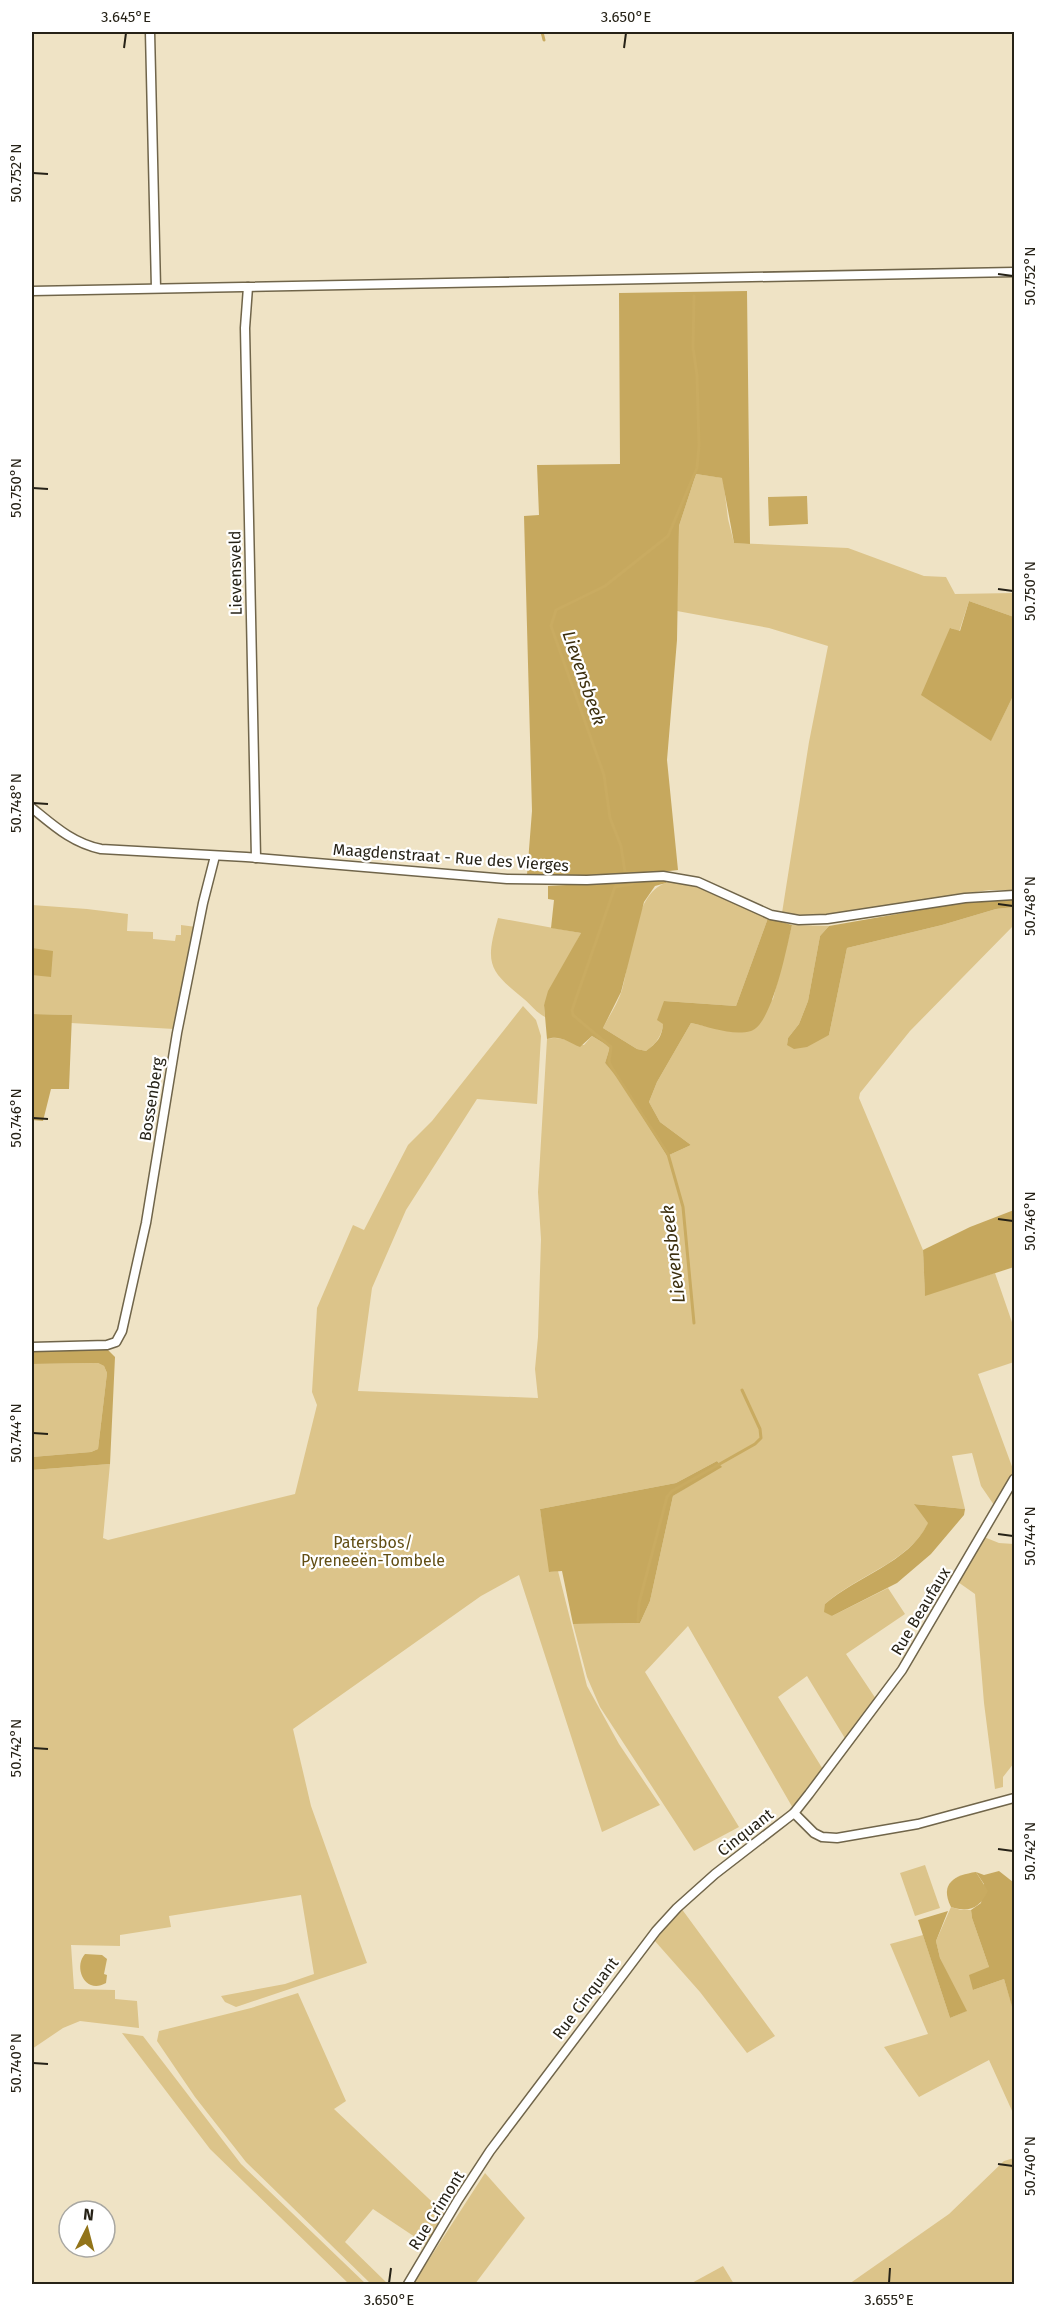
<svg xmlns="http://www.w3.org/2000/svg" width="1046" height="2316" font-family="'Fira Sans',sans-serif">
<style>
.green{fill:#dcc48a}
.forest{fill:#c6a85e}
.water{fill:#c9ab61}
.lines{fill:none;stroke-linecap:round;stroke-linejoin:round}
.stream{stroke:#c9ab61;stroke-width:3}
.street-casing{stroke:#70654a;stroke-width:11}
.street{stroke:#fff;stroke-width:8}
.ticks{fill:none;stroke:#262217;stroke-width:2}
.labels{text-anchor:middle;stroke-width:4.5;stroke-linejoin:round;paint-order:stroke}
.street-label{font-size:16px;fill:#262217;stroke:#fff}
.park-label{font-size:16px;fill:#624e14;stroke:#fff}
.water-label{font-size:18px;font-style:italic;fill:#3d300f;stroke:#fff}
.neatline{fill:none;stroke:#262217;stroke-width:2}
.ticks-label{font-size:15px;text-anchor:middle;fill:#262217}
</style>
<rect width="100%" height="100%" fill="#efe3c5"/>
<g class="green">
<polygon points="696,474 723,478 728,519 734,543 848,548 924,576 946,577 955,594 1014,593 1014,617 969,601 959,632 951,628 991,740 1014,694 1014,890 989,890 834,914 813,916 782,913 809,742 828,646 769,628 677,611 679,526"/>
<path d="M668 879 709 889 768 918 736 1006 664 1001C664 1023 665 1038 646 1051L637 1049 603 1028C609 1016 618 1003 622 990 631 960 633 893 666 883Z"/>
<polygon points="32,905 87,909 128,914 127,931 153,932 153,939 175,941 176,935 181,935 181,925 196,927 174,1029 71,1023 71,1015 32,1014"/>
<path d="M1014 907V925L910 1031 860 1093 859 1098 923 1250 925 1295 995 1273 1014 1328V1362L978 1374 1014 1472 994 1505 981 1486 972 1453 952 1456 965 1509 915 1504 929 1522C909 1563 857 1575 825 1604L832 1616 888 1588 905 1614 846 1654 876 1699 846 1740 807 1676 778 1697 824 1771 794 1810 688 1626 645 1672 739 1827 694 1851 600 1707 587 1677 573 1624 640 1623 650 1601 673 1496 721 1466 717 1461 676 1483 540 1509 550 1572 558 1571 587 1686 619 1744 660 1805 602 1832 519 1575 481 1596 293 1729 311 1806 367 1963 236 2007 225 2002 221 1996 285 1984 314 1974 301 1895 169 1916 171 1927 120 1935V1946L71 1945 74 1989 115 1990V1999L137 2001 139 2028 80 2021 63 2028 32 2049V1470L110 1464 103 1538 108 1540 295 1494 317 1405 312 1392 317 1308 353 1225 364 1230 408 1145 432 1121 523 1006 536 1020 541 1036 537 1104 477 1099 406 1210 372 1288 358 1391 538 1398 535 1369 538 1337 541 1239 538 1192 547 1039C562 1035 570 1043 584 1045L592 1036 610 1047 605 1063 621 1081 667 1156 691 1145 660 1122 649 1102 657 1082 691 1023 733 1032 773 999 792 925 829 926 820 936 808 1001 799 1024 788 1038 787 1045 829 1035 847 948 942 925 996 909Z"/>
<path d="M498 918 581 933 544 1005 545 1017C537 1013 531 1005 524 999 488 970 485 964 498 918Z"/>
<polygon points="98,1363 104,1366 107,1373 98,1449 91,1452 32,1457 32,1364"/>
<polygon points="984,1537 999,1543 1014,1544 1014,1763 1003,1777 1003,1787 995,1789 984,1703 975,1594 958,1582"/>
<polygon points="925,1865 940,1908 915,1916 900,1873"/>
<polygon points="951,1907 961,1910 971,1910 972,1918 989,1967 973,1990 1004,1979 1013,2009 1014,2009 1013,2113 989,2060 919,2097 884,2047 928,2034 890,1944 923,1935 950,2018 966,2011 940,1958 936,1941"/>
<polygon points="681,1908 775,2036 747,2053 700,1992 654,1940"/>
<polygon points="298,1993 346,2101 334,2109 445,2214 427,2245 373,2209 345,2242 387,2283 386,2284 371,2284 246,2162 195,2097 157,2041 159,2031 251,2008"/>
<polygon points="122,2033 143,2036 241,2164 366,2284 349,2284 210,2149"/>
<polygon points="1014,2158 1014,2284 849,2284 949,2214 1004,2161"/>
<polygon points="485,2173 525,2218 475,2284 413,2284"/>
<polygon points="723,2266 734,2284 690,2284"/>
</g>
<g class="forest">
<polygon points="747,291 750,544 734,543 722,478 696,474 679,526 677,640 667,760 678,870 617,877 527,875 532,811 524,516 539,515 537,465 620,464 619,293"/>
<polygon points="969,601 1014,617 1014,694 991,741 921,695 950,628 960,631"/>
<path d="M619 879H668L666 883 655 886 644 902 621 992 603 1028 637 1049 646 1051C657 1043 662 1037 663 1024L657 1020 664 1001 736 1006 768 918 792 925C787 946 772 1025 751 1031 732 1036 710 1027 691 1023L657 1082 649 1102 660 1122 691 1145 667 1156 621 1082 605 1063 610 1047 592 1036 580 1047C567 1042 561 1035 547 1039L544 1005 548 991 581 933 551 928 554 900 548 899V886L585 884Z"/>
<polygon points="1014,898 1014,907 996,909 942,925 847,948 829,1035 807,1047 794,1049 787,1045 788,1038 799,1024 808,1001 820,936 829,926 983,899"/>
<polygon points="32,948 53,951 51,977 32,975"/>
<polygon points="32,1014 72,1015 69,1089 51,1089 43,1121 32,1120"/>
<polygon points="1014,1210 1014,1267 925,1296 923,1250 970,1227"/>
<polygon points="63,1349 107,1349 115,1357 110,1464 32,1470 32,1457 91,1452 98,1449 107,1373 104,1366 98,1363 32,1364 32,1350"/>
<polygon points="717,1461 722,1467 673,1496 650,1601 640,1623 573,1624 562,1571 549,1572 540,1509 676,1483"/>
<path d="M914 1504 965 1509 964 1515 931 1554 897 1583 832 1616 824 1612 825 1604C857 1576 909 1563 928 1523Z"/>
<polygon points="999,1871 1013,1882 1014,1890 1013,2010 1004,1979 973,1990 969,1975 989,1967 972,1918 971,1910 981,1903 984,1884 976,1872 984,1875"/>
<polygon points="948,1911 936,1941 940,1958 967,2011 950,2018 918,1920"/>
</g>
<g class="water">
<polygon points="807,496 808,524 769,526 768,497"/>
<path d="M976 1872 988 1891C980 1908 969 1913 951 1907 939 1883 955 1875 976 1872Z"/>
<path d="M85 1954 102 1955 107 1959 104 1974 107 1975 106 1983C85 1995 73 1967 85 1954Z"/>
</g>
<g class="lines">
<g class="stream">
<polyline points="542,32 544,40"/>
<polyline points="634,874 625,872 621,846 610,818 604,775 551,626 556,610 605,586 668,536 697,468 699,445 697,375 693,348 694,296"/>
<polyline points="634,880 632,884 615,887 572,1010 573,1015 611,1047 609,1062 612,1068 668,1154 683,1207 694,1323"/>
<polyline points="638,1621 639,1603 667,1497 672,1491 755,1444 761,1438 760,1429 742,1390"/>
</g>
<g class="street-casing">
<g id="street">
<polyline points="150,32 156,288"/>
<polyline points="248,287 245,328 256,858"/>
<polyline points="32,291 1014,272"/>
<path d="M32 808C53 825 72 843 101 849L246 857 507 879 587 880 663 876 698 882 771 915 799 920 827 919 965 898 1014 895"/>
<polyline points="32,1347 107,1345 116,1342 122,1331 146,1223 177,1033 203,903 215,856"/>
<polyline points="794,1813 814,1833 822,1837 837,1838 918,1824 1014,1798"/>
<polyline points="408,2284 458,2200 490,2151 656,1931 677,1908 715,1874 794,1813 809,1794 902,1670 1014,1479"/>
</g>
</g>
<use href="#street" class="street"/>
</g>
<path class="ticks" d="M124 48 126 33M624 48 626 33M33 173 48 174M998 274 1013 276M33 488 48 489M998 589 1013 591M33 803 48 804M998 904 1013 906M33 1118 48 1119M998 1219 1013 1221M33 1433 48 1434M998 1534 1013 1536M33 1748 48 1749M998 1849 1013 1851M33 2063 48 2064M998 2164 1013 2166M389 2283 391 2268M889 2283 890 2268"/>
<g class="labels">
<g class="street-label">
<text transform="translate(235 573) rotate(-91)" y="6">Lievensveld</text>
<text transform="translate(451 857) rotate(4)" y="6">Maagdenstraat - Rue des Vierges</text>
<text transform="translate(151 1099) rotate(-81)" y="6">Bossenberg</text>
<text transform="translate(920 1611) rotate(-59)" y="6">Rue Beaufaux</text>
<text transform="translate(745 1832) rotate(-38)" y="6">Cinquant</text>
<text transform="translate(585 1998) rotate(-53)" y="6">Rue Cinquant</text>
<text transform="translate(436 2210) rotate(-58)" y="6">Rue Crimont</text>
</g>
<g class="park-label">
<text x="373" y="1548">Patersbos/<tspan x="373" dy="18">Pyreneeën-Tombele</tspan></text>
</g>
<g class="water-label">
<text transform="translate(584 678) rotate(71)" y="6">Lievensbeek</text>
<text transform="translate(673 1254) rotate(-97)" y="6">Lievensbeek</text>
</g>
</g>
<rect width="1046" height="2316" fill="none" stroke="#ffffff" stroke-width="66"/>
<g transform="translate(87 2229) rotate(6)"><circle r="28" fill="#ffffff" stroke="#a8a7a2" stroke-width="1.5"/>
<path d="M0-4.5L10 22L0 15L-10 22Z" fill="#92741a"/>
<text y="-9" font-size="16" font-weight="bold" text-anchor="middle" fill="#262217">N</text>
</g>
<rect x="33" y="33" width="980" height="2250" class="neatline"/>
<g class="ticks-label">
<text x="126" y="22">3.645°E</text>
<text x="626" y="22">3.650°E</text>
<text transform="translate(16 173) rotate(-90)" y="5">50.752°N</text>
<text transform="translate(1030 276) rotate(-90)" y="5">50.752°N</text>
<text transform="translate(16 488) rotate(-90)" y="5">50.750°N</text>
<text transform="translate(1030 591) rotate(-90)" y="5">50.750°N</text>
<text transform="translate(16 803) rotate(-90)" y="5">50.748°N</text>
<text transform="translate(1030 906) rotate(-90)" y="5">50.748°N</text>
<text transform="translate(16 1118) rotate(-90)" y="5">50.746°N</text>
<text transform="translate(1030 1221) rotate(-90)" y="5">50.746°N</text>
<text transform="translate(16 1433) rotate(-90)" y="5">50.744°N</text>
<text transform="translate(1030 1536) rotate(-90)" y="5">50.744°N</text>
<text transform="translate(16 1748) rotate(-90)" y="5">50.742°N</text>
<text transform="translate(1030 1851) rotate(-90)" y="5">50.742°N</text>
<text transform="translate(16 2063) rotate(-90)" y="5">50.740°N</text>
<text transform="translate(1030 2166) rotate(-90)" y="5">50.740°N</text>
<text x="389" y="2305">3.650°E</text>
<text x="889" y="2305">3.655°E</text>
</g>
</svg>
